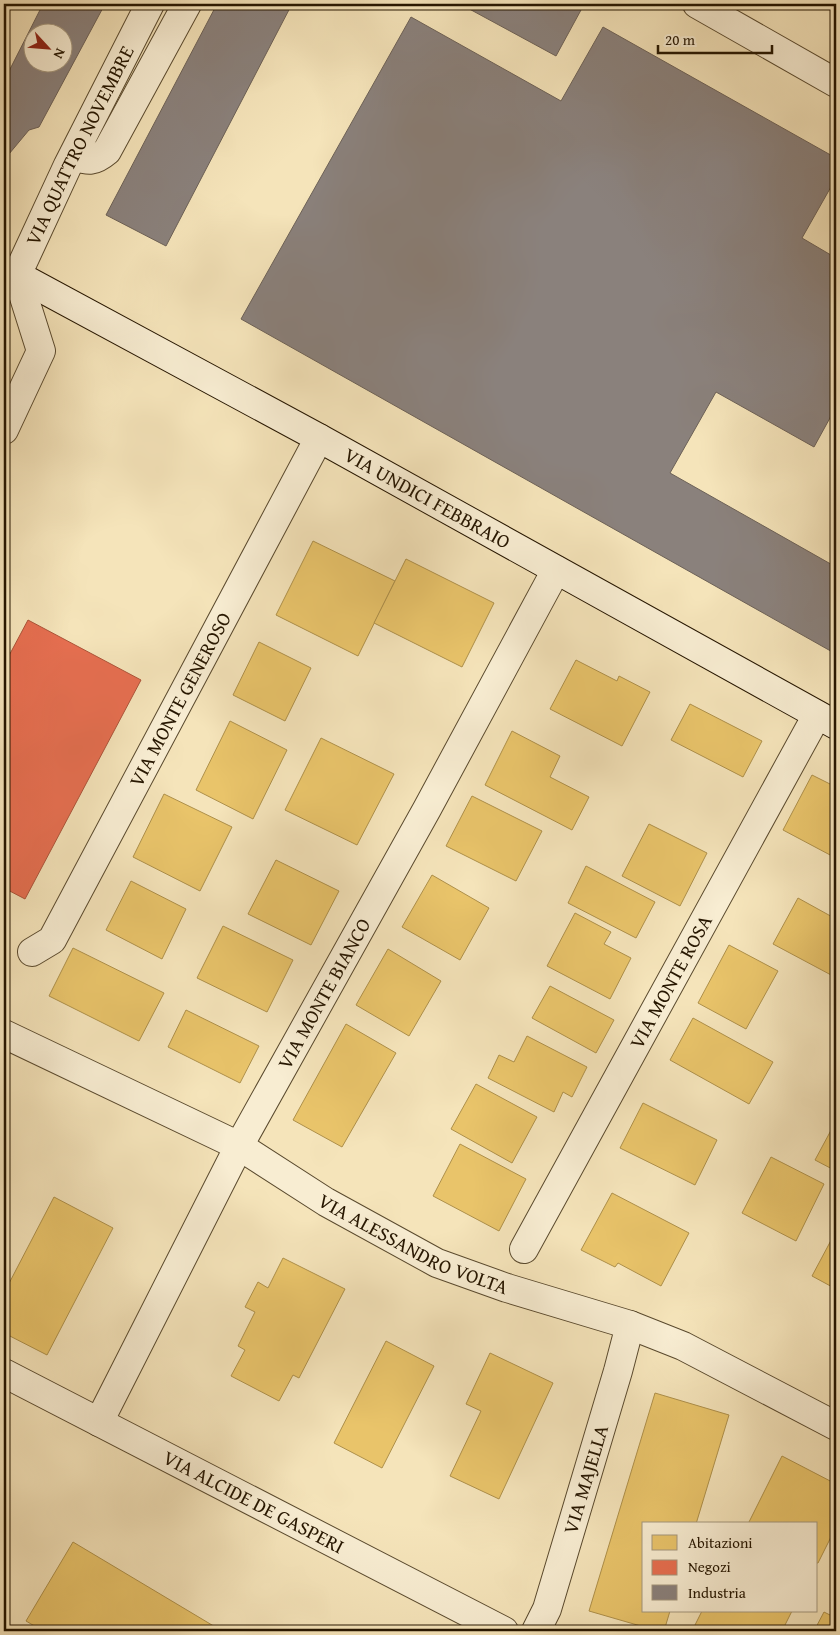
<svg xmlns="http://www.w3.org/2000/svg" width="840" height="1635" font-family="'Gentium Book Plus',serif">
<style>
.homes{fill:#e9c46a;stroke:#ae904a}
.shops{fill:#e76f51;stroke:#ad5439}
.industry{fill:#8a817c;stroke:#6c6157;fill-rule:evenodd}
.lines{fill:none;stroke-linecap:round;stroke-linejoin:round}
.street-casing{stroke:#5a4a2e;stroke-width:30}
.secondary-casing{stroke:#261600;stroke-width:30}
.street{stroke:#f8edd2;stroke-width:28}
.secondary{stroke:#f8edd2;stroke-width:28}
.labels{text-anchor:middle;stroke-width:5;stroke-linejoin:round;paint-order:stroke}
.street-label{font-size:20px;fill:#261600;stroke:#f8edd2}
</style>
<rect width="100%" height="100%" fill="#f5e4ba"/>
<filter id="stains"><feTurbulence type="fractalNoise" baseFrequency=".004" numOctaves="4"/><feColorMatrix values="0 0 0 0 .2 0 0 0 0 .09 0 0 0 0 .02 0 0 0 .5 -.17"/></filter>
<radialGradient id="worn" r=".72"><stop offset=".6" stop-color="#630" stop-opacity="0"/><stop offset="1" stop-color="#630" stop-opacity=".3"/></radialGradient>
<g class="homes">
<polygon points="313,541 395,581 358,656 276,615"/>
<polygon points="406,559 494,603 462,667 374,623"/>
<polygon points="259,642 311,668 285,721 233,695"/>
<polygon points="576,660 617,681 619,676 650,692 622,746 550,709"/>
<polygon points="690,704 762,741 743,777 671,740"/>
<polygon points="230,721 287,750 253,819 196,790"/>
<polygon points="512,731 560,756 550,777 589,797 572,830 485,785"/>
<polygon points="321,738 394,774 357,845 285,810"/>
<polygon points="812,775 836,787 836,847 832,856 783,830"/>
<polygon points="164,794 232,827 200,891 133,857"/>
<polygon points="472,796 542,831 516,881 446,846"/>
<polygon points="649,824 707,853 680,906 622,876"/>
<polygon points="276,860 339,891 311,945 248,914"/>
<polygon points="586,866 655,902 636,938 568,903"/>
<polygon points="432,875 489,908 460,960 402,927"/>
<polygon points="131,881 186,909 162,959 106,930"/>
<polygon points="798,898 836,919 836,971 833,976 773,944"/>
<polygon points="575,913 611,932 604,944 631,958 610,999 547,966"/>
<polygon points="223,926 293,960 267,1012 197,978"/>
<polygon points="729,945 778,971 746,1029 698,1003"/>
<polygon points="73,948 164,993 139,1041 49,996"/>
<polygon points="388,949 441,981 409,1036 356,1005"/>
<polygon points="550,986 614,1020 596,1053 532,1018"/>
<polygon points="186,1010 259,1046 240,1083 168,1047"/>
<polygon points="693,1018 773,1062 749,1104 670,1060"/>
<polygon points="346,1024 396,1053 342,1147 293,1120"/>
<polygon points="527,1036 587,1067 572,1097 563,1092 554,1112 488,1078 499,1055 514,1062"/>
<polygon points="476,1084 537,1117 512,1163 451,1129"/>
<polygon points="643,1103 717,1140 695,1185 620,1148"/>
<polygon points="836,1121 836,1171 815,1160"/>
<polygon points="460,1144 526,1179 499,1231 433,1196"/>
<polygon points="771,1157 824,1184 796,1241 742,1213"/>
<polygon points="612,1193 689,1233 661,1286 618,1263 615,1267 581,1250"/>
<polygon points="54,1197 113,1228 47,1355 4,1333 4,1293"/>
<polygon points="836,1231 836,1289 812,1276"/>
<polygon points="283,1258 345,1289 299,1378 293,1375 279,1401 231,1376 245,1350 238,1346 255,1312 245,1307 258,1282 268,1288"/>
<polygon points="386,1341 434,1366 382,1468 334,1443"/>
<polygon points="490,1353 553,1383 499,1499 450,1476 481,1411 466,1404"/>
<polygon points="655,1393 729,1415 696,1524 644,1524 644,1611 670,1611 664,1631 658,1631 589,1611"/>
<polygon points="782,1456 836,1484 836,1527 818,1563 816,1563 816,1524 748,1524"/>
<polygon points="73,1542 222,1631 43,1631 26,1621"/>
<polygon points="702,1611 792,1611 782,1631 692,1631"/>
<polygon points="824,1612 836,1618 836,1631 814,1631"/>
</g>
<polygon class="shops" points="28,620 141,680 25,899 4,888 4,665"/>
<g class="industry">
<path d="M43 4H105L39 127 29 130 4 160V81ZM32 32H62V62H32Z"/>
<polygon points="217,4 292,4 166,246 106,215"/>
<polygon points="463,4 569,4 581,10 556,56 462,5"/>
<polygon points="411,17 561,101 603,27 836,158 836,178 802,238 836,258 836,407 814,447 716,392 670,473 836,567 836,654 241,319"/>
</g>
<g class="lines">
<g class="street-casing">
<g id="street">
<polyline points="697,4 836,83"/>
<path d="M73 157C89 161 94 162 107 151L187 4"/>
<path id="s1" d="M4 430 41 351 17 275 68 165 150 4"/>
<path id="s2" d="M32 952 52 940 319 438"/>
<path id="s3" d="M4 1034 239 1146 326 1202 437 1263 507 1288 630 1325 683 1346 836 1426"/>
<path id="s4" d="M524 1249 817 715"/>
<path id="s5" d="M4 1373 504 1631"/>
<path id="s6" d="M99 1422 239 1146 427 809 556 570"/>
<path id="s7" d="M536 1631 547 1609 618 1371 630 1325"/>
</g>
</g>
<g class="secondary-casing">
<g id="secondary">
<path id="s8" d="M4 280 17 275 319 438 836 725"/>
</g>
</g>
<use href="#street" class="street"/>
<use href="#secondary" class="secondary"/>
</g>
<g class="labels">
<g class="street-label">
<text dy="7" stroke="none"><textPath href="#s1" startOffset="311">VIA QUATTRO NOVEMBRE</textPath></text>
<text dy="7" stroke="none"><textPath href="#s8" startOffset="481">VIA UNDICI FEBBRAIO</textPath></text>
<text dy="7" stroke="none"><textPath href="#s2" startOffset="296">VIA MONTE GENEROSO</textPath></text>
<text dy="7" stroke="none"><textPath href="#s4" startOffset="305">VIA MONTE ROSA</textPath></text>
<text dy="7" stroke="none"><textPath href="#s6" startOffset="484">VIA MONTE BIANCO</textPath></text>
<text dy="7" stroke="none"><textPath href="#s3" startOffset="461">VIA ALESSANDRO VOLTA</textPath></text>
<text dy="7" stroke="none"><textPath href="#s7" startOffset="160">VIA MAJELLA</textPath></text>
<text dy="7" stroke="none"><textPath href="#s5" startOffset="281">VIA ALCIDE DE GASPERI</textPath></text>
</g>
</g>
<rect width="840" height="1635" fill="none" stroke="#f5e4ba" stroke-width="20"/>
<rect x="5" y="5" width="830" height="1625" fill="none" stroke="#261600" stroke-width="2.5"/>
<rect x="10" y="10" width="820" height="1615" fill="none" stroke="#261600"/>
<rect x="642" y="1522" width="175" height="90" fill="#f8edd2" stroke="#a4977e"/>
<rect x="652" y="1535" width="25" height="15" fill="#e9c46a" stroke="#a4977e"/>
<text x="688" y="1548" font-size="15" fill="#261600">Abitazioni</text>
<rect x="652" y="1560" width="25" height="15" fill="#e76f51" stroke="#a4977e"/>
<text x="688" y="1572" font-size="15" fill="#261600">Negozi</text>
<rect x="652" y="1585" width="25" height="15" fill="#8a817c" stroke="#a4977e"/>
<text x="688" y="1598" font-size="15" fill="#261600">Industria</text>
<g transform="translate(48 48) rotate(116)"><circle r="24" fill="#f8edd2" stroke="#a4977e"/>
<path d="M0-4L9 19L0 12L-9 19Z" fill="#8f2418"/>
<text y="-8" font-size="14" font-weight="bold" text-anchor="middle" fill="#261600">N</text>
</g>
<path d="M658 45v8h114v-8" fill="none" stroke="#261600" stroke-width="2.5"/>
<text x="665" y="45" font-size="15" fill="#261600" stroke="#f8edd2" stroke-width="4" paint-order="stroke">20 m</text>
<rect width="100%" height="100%" filter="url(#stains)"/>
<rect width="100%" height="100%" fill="url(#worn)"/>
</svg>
